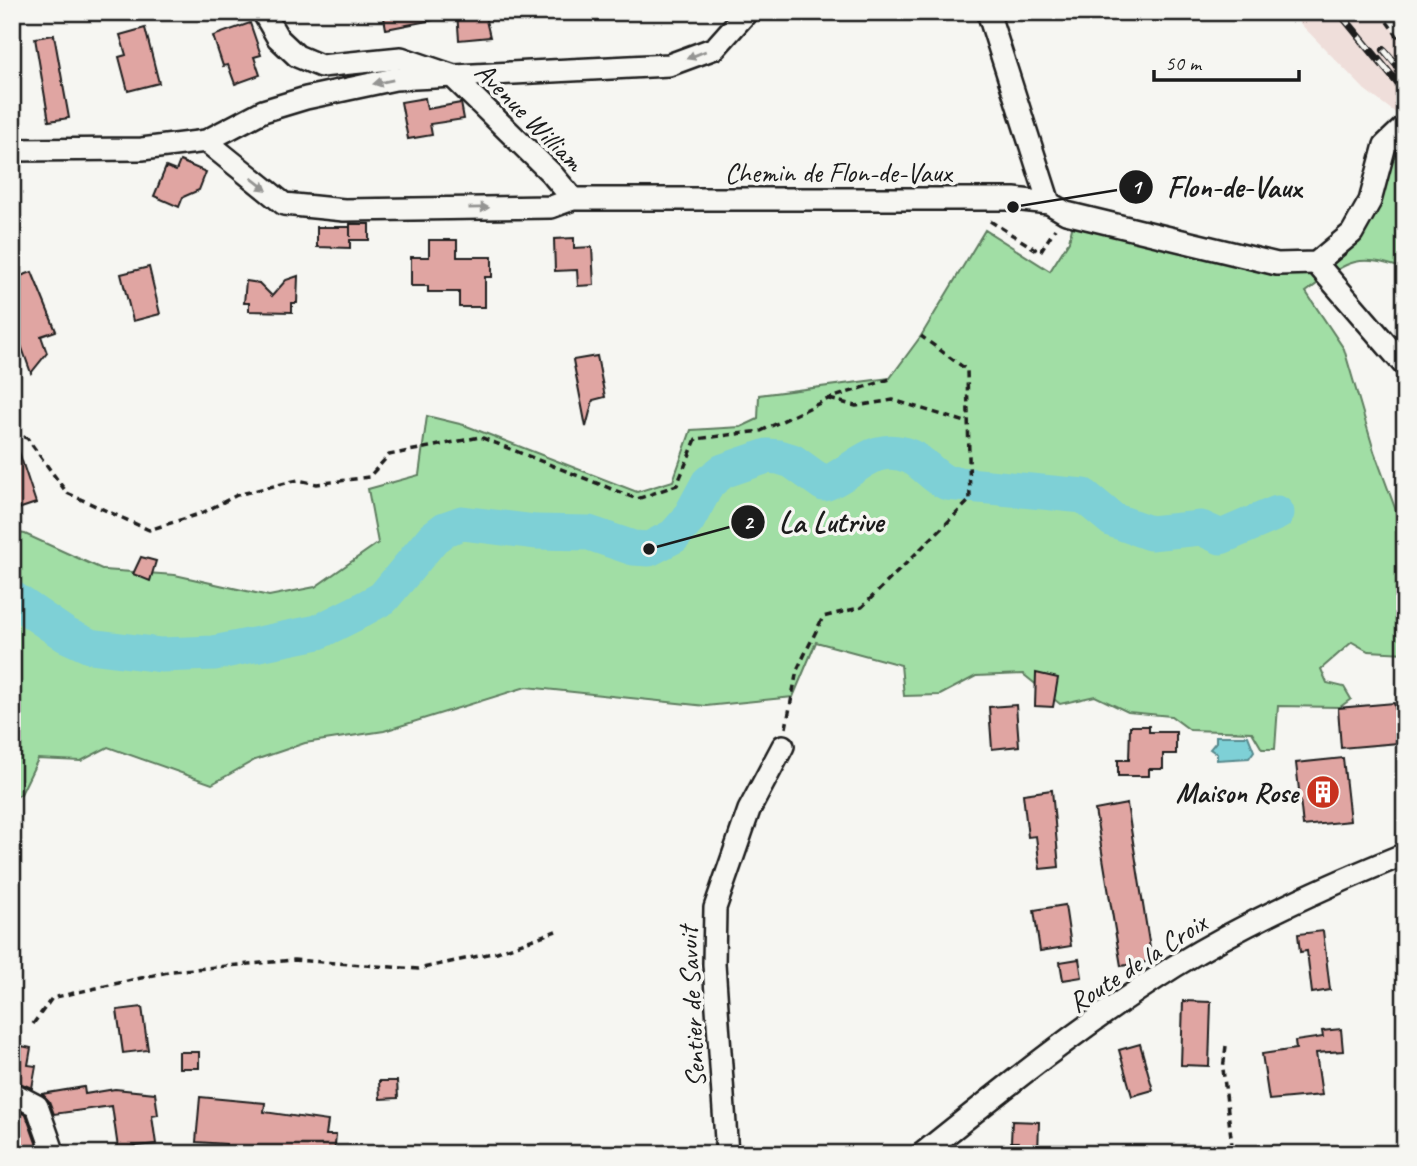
<svg xmlns="http://www.w3.org/2000/svg" width="1417" height="1166" font-family="Caveat,sans-serif">
<style>
.built{fill:#efdeda}
.green{fill:#a1dea5;stroke:#5e7d60;stroke-width:2}
.water{fill:#7ed0d6;stroke:#57888c;stroke-width:2}
.lines{fill:none;stroke-linecap:round;stroke-linejoin:round}
.river{stroke:#7ed0d6;stroke-width:35}
.building{fill:#e0a5a2;stroke:#1c1c1c;stroke-width:2}
.minor-casing{stroke:#1c1c1c;stroke-width:26}
.path{stroke:#1c1c1c;stroke-width:3.5;stroke-dasharray:7 5;stroke-linecap:butt}
.minor{stroke:#f6f6f2;stroke-width:21}
.rail-casing{stroke:#1c1c1c;stroke-width:8}
.rail{stroke:#f6f6f2;stroke-width:5;stroke-dasharray:16;stroke-linecap:butt}
.oneway{fill:#949492}
.labels{text-anchor:middle;stroke-width:7;stroke-linejoin:round;paint-order:stroke}
.street-label{font-size:28px;fill:#1c1c1c;stroke:#f6f6f2}
.poi-label{font-size:28px;font-weight:bold;fill:#1c1c1c;stroke:#f6f6f2;text-anchor:end}
.leader{fill:none;stroke:#1c1c1c;stroke-width:2.5}
.callout-dot{fill:#1c1c1c;stroke:#f6f6f2;stroke-width:2.5}
.mark-label{font-size:21px;text-anchor:middle;font-weight:bold;fill:#fff}
.callout-label{font-size:30px;text-anchor:middle;font-weight:bold;fill:#1c1c1c;stroke:#f6f6f2;stroke-width:7;stroke-linejoin:round;paint-order:stroke}
</style>
<rect width="100%" height="100%" fill="#f6f6f2"/>
<filter id="ink" filterUnits="userSpaceOnUse"><feTurbulence type="fractalNoise" baseFrequency=".0143" numOctaves="2"/><feDisplacementMap in="SourceGraphic" scale="14" xChannelSelector="R" yChannelSelector="G"/><feConvolveMatrix kernelMatrix="1 2 1 2 8 2 1 2 1" color-interpolation-filters="sRGB"/></filter>
<g filter="url(#ink)">
<polygon class="built" points="1289,12 1380,12 1405,47 1405,120 1365,90"/>
<path class="green" d="M1405 126V269C1354 252 1347 262 1306 292L1344 349 1374 451 1405 535V653L1368 651 1352 642 1321 669 1327 683 1344 687 1351 699 1340 707 1278 706 1275 749H1262L1252 732 1190 730 1171 716 1128 712 1095 696 1060 704 1023 674 976 676 940 695 904 696 901 665 816 642 793 697 706 706 526 687 384 731 305 743 255 760 212 784 108 747 81 761 38 759 21 794 12 799V532L25 534 104 570 175 575 269 596 315 587 378 543 368 489 419 475 427 416 464 425 637 492 673 481 691 430 741 427 758 419 759 395 890 378 921 336 985 230 1050 271 1069 241 1073 224 1316 263 1352 233Z"/>
<polygon class="water" points="1216,736 1248,736 1254,751 1249,758 1217,760 1217,754 1210,749 1216,742"/>
<g class="lines">
<path class="river" d="M12 598 66 635 90 646 161 655 214 653 318 632 354 614 383 598 433 538 445 529 462 523 536 532 589 533 633 548 649 549 674 536 688 520 708 483 723 471 767 456 779 457 792 461 824 484C855 473 873 440 911 457 924 463 933 477 947 483L1084 496 1113 520 1150 533 1201 528 1221 537 1277 513"/>
</g>
<g class="building">
<polygon points="383,12 432,12 433,20 386,29"/>
<polygon points="457,12 484,12 490,37 459,40"/>
<polygon points="250,23 261,55 254,57 260,75 235,84 228,65 223,66 213,36"/>
<polygon points="145,28 159,83 128,91 119,57 126,55 120,35"/>
<polygon points="54,35 69,118 49,121 35,38"/>
<polygon points="425,98 427,109 461,103 464,119 430,124 432,135 408,139 401,102"/>
<polygon points="180,161 206,172 199,190 183,197 179,207 154,196 166,167 176,171"/>
<polygon points="350,224 369,224 369,240 350,240 350,248 317,247 317,227 350,227 350,237"/>
<polygon points="574,238 574,248 592,247 594,285 578,286 577,270 555,271 554,239"/>
<polygon points="429,240 457,240 457,257 492,257 492,277 485,277 485,307 459,307 459,292 428,292 428,286 411,286 411,257 429,257"/>
<polygon points="149,267 160,314 133,321 121,274"/>
<polygon points="32,272 56,331 41,336 47,353 31,373 12,320 12,279"/>
<polygon points="298,276 297,303 292,303 292,312 249,311 249,303 244,303 246,281 259,283 272,296 286,280"/>
<polygon points="597,356 605,397 593,400 586,427 573,360"/>
<polygon points="12,440 15,440 36,503 12,511"/>
<polygon points="141,557 156,561 150,581 133,574"/>
<polygon points="1036,673 1058,678 1053,707 1035,706"/>
<polygon points="1394,703 1400,728 1397,730 1398,743 1341,748 1338,708"/>
<polygon points="1016,705 1019,746 992,749 989,707"/>
<polygon points="1130,726 1149,726 1149,732 1176,732 1176,754 1163,754 1163,769 1149,769 1149,776 1118,776 1118,760 1129,760"/>
<polygon points="1343,758 1350,821 1303,826 1296,763"/>
<polygon points="1052,790 1059,867 1040,869 1036,836 1028,837 1023,794"/>
<polygon points="1127,804 1152,961 1121,966 1095,810"/>
<polygon points="1065,905 1071,946 1040,951 1034,910"/>
<polygon points="1323,931 1330,990 1312,993 1307,951 1300,952 1298,934"/>
<polygon points="1079,959 1082,977 1063,980 1060,962"/>
<polygon points="1183,1001 1211,1002 1209,1066 1181,1065"/>
<polygon points="142,1007 148,1050 123,1053 117,1010"/>
<polygon points="1341,1029 1343,1051 1316,1053 1322,1095 1269,1100 1262,1054 1296,1049 1295,1041 1323,1037 1322,1031"/>
<polygon points="12,1044 31,1048 28,1065 36,1066 32,1088 12,1080"/>
<polygon points="1140,1044 1153,1090 1132,1096 1119,1050"/>
<rect x="179" y="1052" width="20" height="16"/>
<polygon points="379,1081 397,1081 398,1098 380,1099"/>
<polygon points="84,1087 85,1094 115,1089 155,1093 158,1115 152,1116 156,1144 118,1148 112,1106 54,1114 49,1101 42,1094"/>
<polygon points="200,1097 265,1103 264,1112 328,1121 326,1135 336,1135 334,1154 225,1154 226,1144 196,1142"/>
<polygon points="12,1108 26,1115 40,1154 12,1154"/>
<polygon points="1012,1121 1039,1122 1038,1154 1017,1154 1018,1142 1011,1142"/>
</g>
<g class="lines">
<g class="minor-casing">
<g id="minor">
<polyline points="263,12 278,38 297,56 321,66 401,58 451,75 551,173 573,199"/>
<polyline points="988,12 1049,203"/>
<polyline points="206,141 284,204 344,210 551,207 573,199 1014,199 1049,203 1066,213 1277,264 1316,263 1352,233 1370,201 1385,145 1405,126"/>
<polyline points="12,150 142,149 206,141 263,111 306,98 395,79 669,65 715,48 747,12"/>
<polyline points="1316,263 1405,366"/>
<polyline points="12,1093 37,1106 54,1154"/>
<polyline points="727,1154 714,964 715,908 749,810 783,746"/>
<path d="M922 1154C1004 1088 1086 1022 1175 966 1248 921 1326 886 1405 854"/>
</g>
</g>
<g class="path">
<polyline points="1380,12 1405,47"/>
<polyline points="990,221 1040,252 1055,229"/>
<polyline points="829,399 856,406 893,400 969,423"/>
<polyline points="12,433 27,438 67,493 149,530 202,513 237,495 298,480 317,484 369,477 389,455 480,437 637,499 677,485 696,439 761,431 828,399 890,379"/>
<polyline points="786,728 797,670 823,617 862,607 970,500 967,370 921,336"/>
<polyline points="33,1024 52,998 172,971 294,960 418,969 497,952 556,931"/>
<polyline points="1226,1046 1223,1069 1233,1154"/>
</g>
<use href="#minor" class="minor"/>
<g class="rail-casing">
<g id="rail">
<polyline points="1339,12 1405,92"/>
<polyline points="1384,50 1405,75"/>
</g>
</g>
<use href="#rail" class="rail"/>
</g>
<defs><path id="oneway-solid" d="M-6-.8H1V-3.2L6.5 0L1 3.2V.8H-6Z" transform="scale(1.75)"/></defs>
<g class="oneway">
<use href="#oneway-solid" transform="translate(696 55) rotate(158)"/>
<use href="#oneway-solid" transform="translate(383 82) rotate(168)"/>
<use href="#oneway-solid" transform="translate(259 184) rotate(38)"/>
<use href="#oneway-solid" transform="translate(479 208) rotate(-1)"/>
</g>
</g>
<defs>
<g id="building-disc" transform="scale(1.75)"><circle r="9.5" fill="#c8321e" stroke="#f6f6f2"/><path d="M-4-6H4V6H1V3H-1V6H-4ZM-2.5-4.3h1.7v1.8h-1.7ZM.8-4.3h1.7v1.8H.8ZM-2.5-1h1.7V.8h-1.7ZM.8-1h1.7V.8H.8Z" fill="#fff"/></g>
</defs>
<g fill-rule="evenodd">
<use href="#building-disc" x="1323" y="792"/>
</g>
<g class="labels">
<g class="street-label">
<text transform="translate(530 116) rotate(45)" y="10">Avenue William</text>
<text x="838" y="182">Chemin de Flon-de-Vaux</text>
<text transform="translate(1137 962) rotate(-33)" y="10">Route de la Croix</text>
<text transform="translate(691 1007) rotate(-93)" y="10">Sentier de Savuit</text>
</g>
<g class="poi-label">
<text x="1298" y="802">Maison Rose</text>
</g>
</g>
<path class="leader" d="M1013 207L1136 187M649 549L748 522"/>
<g class="callout-dot">
<circle cx="1013" cy="207" r="7"/>
<circle cx="649" cy="549" r="7"/>
<circle cx="1136" cy="187" r="18"/>
<circle cx="748" cy="522" r="18"/>
</g>
<g class="mark-label">
<text x="1136" y="194">1</text>
<text x="748" y="529">2</text>
</g>
<g class="callout-label">
<text x="1234" y="197">Flon-de-Vaux</text>
<text x="831" y="532">La Lutrive</text>
</g>
<rect width="1417" height="1166" fill="none" stroke="#f6f6f2" stroke-width="42"/>
<rect x="21" y="21" width="1375" height="1124" fill="none" stroke="#1c1c1c" stroke-width="2.5" filter="url(#ink)"/>
<path d="M1154 70v10h145v-10" fill="none" stroke="#1c1c1c" stroke-width="3.5"/>
<text x="1165" y="70" font-size="21" fill="#1c1c1c" stroke="#f6f6f2" stroke-width="5" paint-order="stroke">50 m</text>
</svg>
